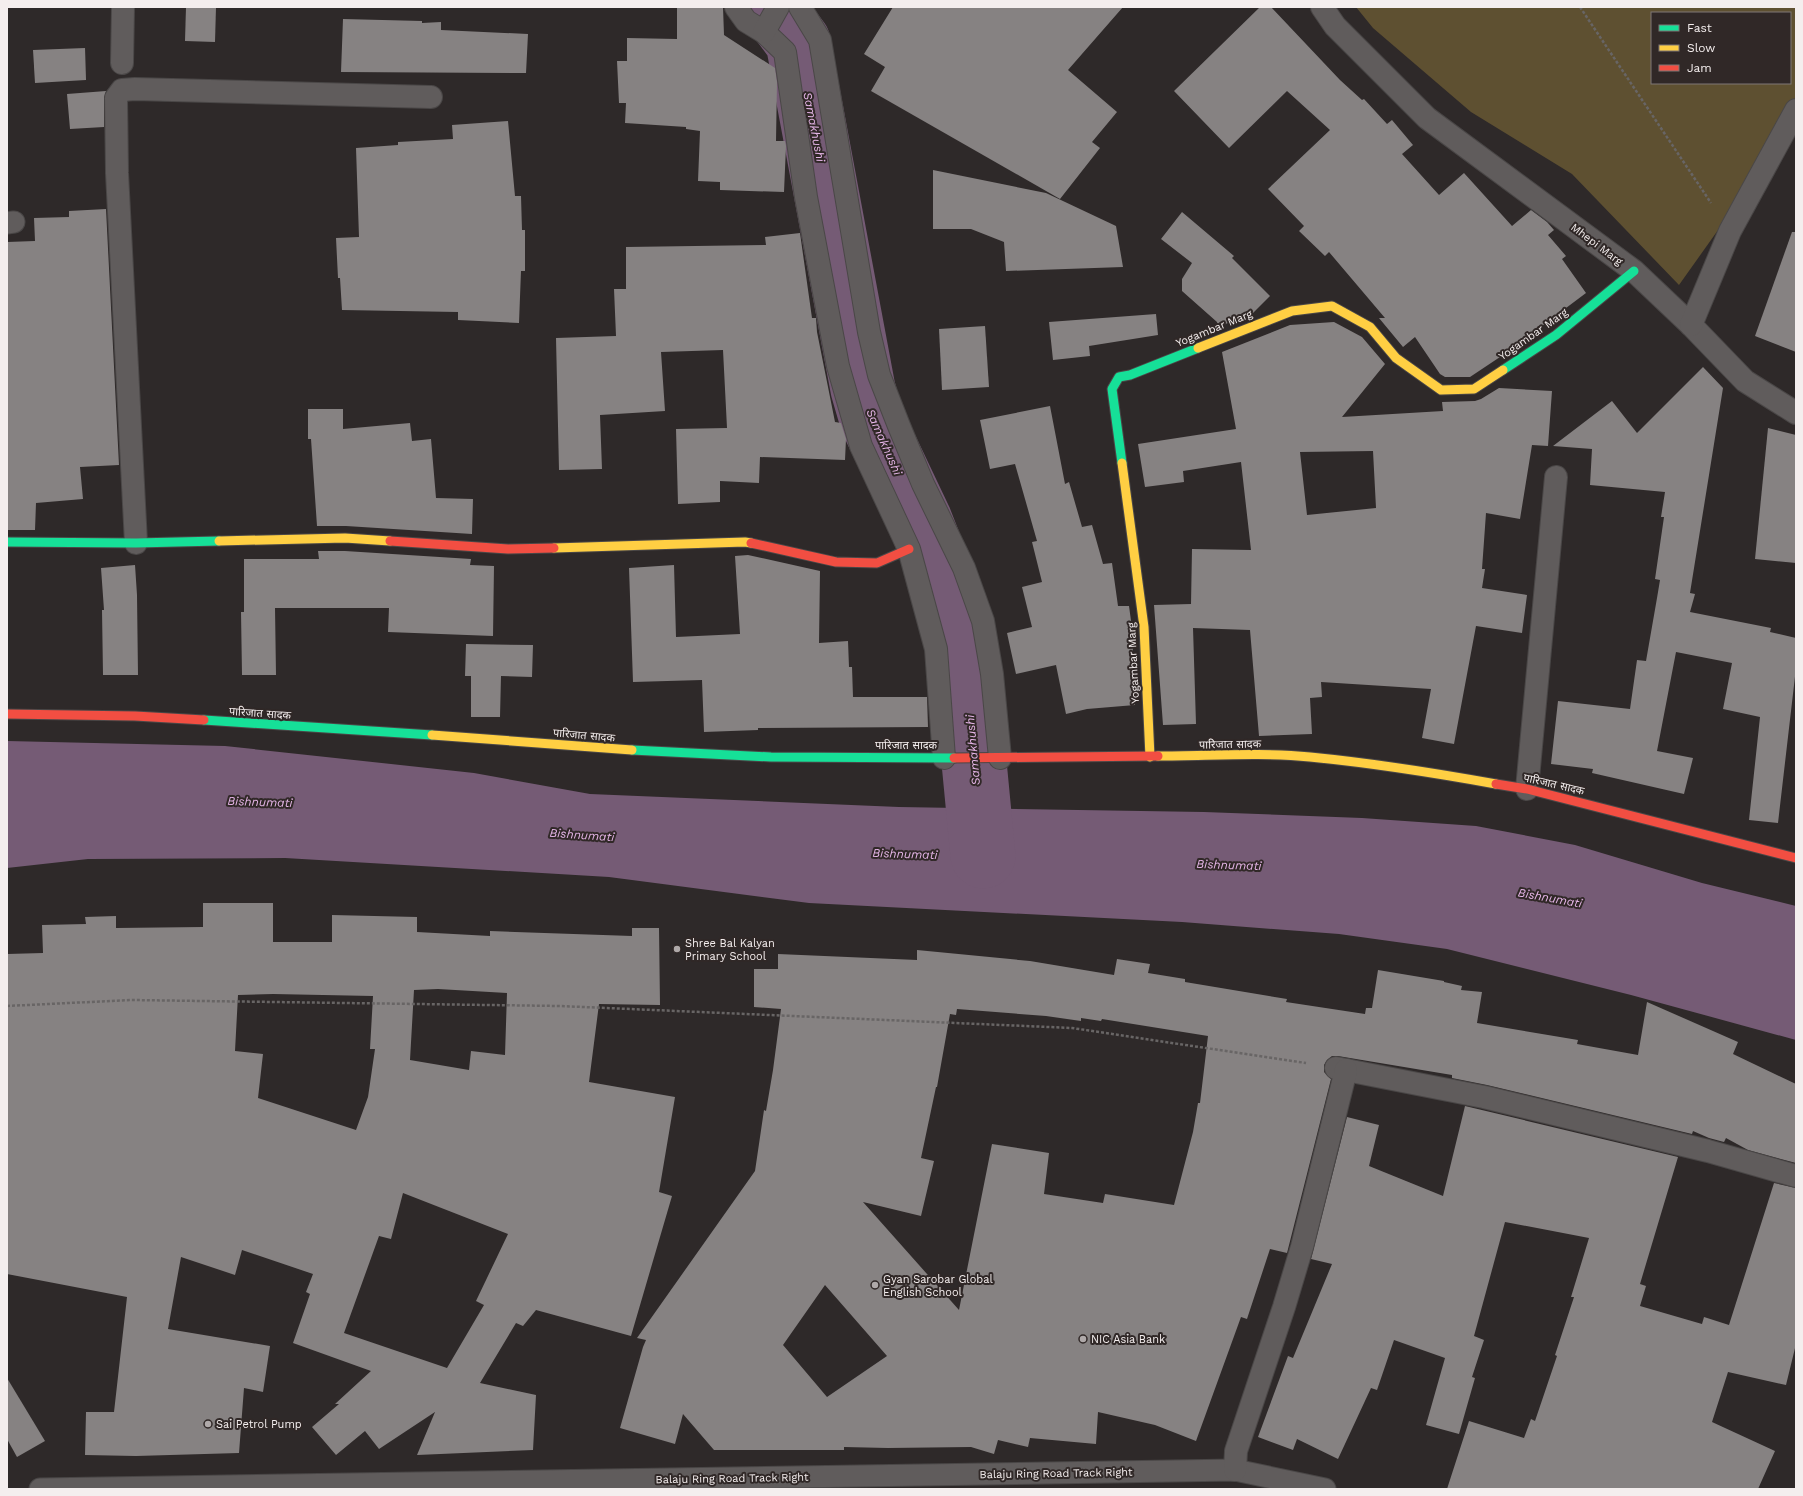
<svg xmlns="http://www.w3.org/2000/svg" width="1803" height="1496" font-family="'Work Sans','Noto Sans Devanagari',sans-serif">
<style>
.forest{fill:#5e5031;fill-rule:evenodd}
.water{fill:#755b75}
.lines{fill:none;stroke-linecap:round;stroke-linejoin:round}
.river{stroke:#755b75;stroke-width:65}
.building{fill:#868282;fill-rule:evenodd}
.lane-casing{stroke:#4a4747;stroke-width:23}
.street-casing{stroke:#4a4747;stroke-width:24}
.fast-casing{stroke:#4a4747;stroke-width:11}
.slow-casing{stroke:#4a4747;stroke-width:11}
.jam-casing{stroke:#4a4747;stroke-width:11}
.path{stroke:#686565;stroke-width:2.5;stroke-dasharray:3 2;stroke-linecap:butt}
.lane{stroke:#605c5c;stroke-width:21}
.street{stroke:#605c5c;stroke-width:22}
.fast{stroke:#16e098;stroke-width:9}
.slow{stroke:#ffcf43;stroke-width:9}
.jam{stroke:#f24e42;stroke-width:9}
.poi-dot{fill:#afa9a9;stroke:#302827;stroke-width:1.5}
.labels{text-anchor:middle;stroke-width:4;stroke-linejoin:round;paint-order:stroke}
.street-label{font-size:11px;fill:#f4eeee;stroke:#302827}
.poi-label{font-size:11px;fill:#f4eeee;stroke:#302827;text-anchor:start}
.water-label{font-size:12px;font-style:italic;fill:#e5b5e7;stroke:#302827}
</style>
<rect width="100%" height="100%" fill="#2e2929"/>
<path class="forest" d="M1356 7H1796V104L1733 209 1679 285 1572 174 1471 112 1373 28ZM1652 13H1790V83H1652Z"/>
<polygon class="water" points="7,741 225,746 474,773 590,794 899,807 1204,812 1362,818 1476,826 1575,845 1702,883 1796,906 1796,1040 1631,995 1447,949 1339,934 1182,922 809,903 609,877 285,858 88,859 7,868"/>
<g class="lines">
<polyline class="river" points="772,7 798,42 863,389 872,420 920,521 961,626 983,856"/>
</g>
<g class="building">
<polygon points="186,7 216,7 215,42 185,41"/>
<polygon points="677,7 723,7 724,35 775,68 777,82 776,141 785,141 786,146 784,192 720,190 720,182 698,181 700,131 686,129 686,127 625,123 626,103 619,103 617,61 627,61 627,38 677,39"/>
<polygon points="893,7 1123,7 1068,70 1117,112 1092,142 1100,148 1060,199 871,91 885,67 864,54"/>
<polygon points="1260,7 1271,7 1340,80 1362,100 1364,99 1387,124 1392,120 1413,145 1402,154 1439,195 1464,173 1512,226 1531,210 1547,222 1554,230 1548,235 1566,256 1562,259 1586,293 1506,353 1470,377 1445,377 1440,374 1415,337 1403,347 1379,318 1385,318 1329,252 1325,256 1299,231 1304,226 1268,189 1330,130 1287,91 1229,148 1174,91"/>
<polygon points="343,19 422,21 422,23 441,22 441,30 528,34 526,73 341,72"/>
<polygon points="85,48 86,80 35,83 33,50"/>
<polygon points="106,91 104,98 104,127 70,129 67,94"/>
<polygon points="508,121 515,196 521,196 522,230 525,230 525,271 521,271 519,323 458,320 458,312 342,310 340,278 338,278 336,238 359,237 356,148 398,145 398,142 453,139 452,125"/>
<polygon points="933,170 1046,193 1116,226 1123,267 1006,271 1004,242 971,229 933,229"/>
<polygon points="106,209 119,465 80,467 83,499 36,503 35,530 7,530 7,242 35,241 34,218 69,217 69,211"/>
<polygon points="1182,212 1234,256 1232,258 1270,296 1253,313 1218,327 1217,322 1182,291 1182,279 1192,263 1161,239"/>
<polygon points="1792,232 1796,232 1796,352 1755,336"/>
<polygon points="800,233 812,318 816,318 817,332 835,422 841,423 846,439 845,460 760,457 759,483 720,481 720,502 678,504 676,429 727,428 723,350 661,352 665,411 600,415 602,469 559,470 556,338 616,336 614,289 626,289 626,247 766,245 765,237"/>
<polygon points="1156,314 1158,335 1089,346 1090,356 1053,360 1049,322"/>
<path d="M1334 322 1362 337 1385 364 1342 417 1443 411 1442 402 1475 401 1481 399 1499 388 1552 391 1548 446 1532 445 1520 519 1486 513 1482 569H1485L1482 588 1527 595 1522 633 1476 626 1454 744 1422 738 1431 689 1321 682 1322 697 1310 698 1312 734 1259 736 1250 630 1193 628 1196 724 1163 725 1154 605 1191 604 1192 549 1251 550 1241 462 1183 471 1184 482 1145 487 1138 444 1236 429 1222 352 1290 325ZM1373 451 1376 508 1307 515 1300 452Z"/>
<polygon points="985,326 989,387 942,390 939,329"/>
<polygon points="1703,367 1723,388 1690,593 1695,594 1690,612 1771,628 1770,632 1796,638 1796,668 1778,823 1749,820 1760,717 1723,709 1732,663 1676,652 1657,751 1693,758 1684,794 1592,773 1593,769 1551,764 1558,701 1630,709 1637,660 1646,661 1657,598 1660,580 1655,579 1664,517 1661,517 1665,492 1590,485 1592,449 1553,446 1612,401 1637,433"/>
<polygon points="1050,406 1065,484 1069,482 1082,527 1092,525 1103,564 1112,563 1118,606 1129,606 1132,628 1135,705 1087,709 1066,714 1056,665 1016,674 1007,633 1032,627 1022,587 1042,582 1032,542 1037,541 1015,464 990,469 980,420"/>
<polygon points="308,409 343,409 343,429 410,423 412,441 431,439 436,498 473,499 472,534 346,526 317,526 311,439 308,439"/>
<polygon points="1768,428 1796,435 1796,563 1755,559"/>
<polygon points="318,551 345,551 471,559 470,565 494,566 493,636 388,632 389,608 275,608 276,675 242,675 241,612 244,612 244,559 319,559"/>
<polygon points="748,555 820,571 819,643 848,641 849,667 852,667 853,697 927,697 928,727 758,728 758,730 704,732 702,680 633,682 629,568 674,565 676,637 740,634 735,556"/>
<polygon points="135,565 137,595 138,675 103,675 102,610 104,610 101,568"/>
<polygon points="466,644 533,645 532,677 501,676 500,717 471,717 471,676 465,676"/>
<path d="M203 903H273V942H332V915L417 917V932L490 936V931L632 936V928H659L660 1005 599 1004 589 1082 675 1097 659 1192 672 1196 631 1336 536 1310 523 1326 516 1323 480 1383 536 1395 533 1450 417 1455 435 1412 379 1449 365 1431 336 1455 312 1427 339 1404H335L371 1371 293 1343 310 1294 306 1292 313 1274 242 1250 235 1275 181 1257 168 1329 270 1346 263 1392 244 1388 239 1453 136 1456 85 1455 86 1412H114L127 1297 7 1274V954L43 953 42 925 86 924 85 917 116 916V928L203 927ZM438 989 507 993 505 1055 471 1051 469 1070 410 1060 414 990ZM273 994 373 996 370 1049H375L368 1097 356 1130 258 1098 263 1054 235 1051 238 995ZM403 1193 508 1234 476 1301 484 1305 447 1368 344 1333 379 1236 391 1239Z"/>
<path d="M917 950 1030 961 1114 975 1117 959 1150 964 1148 973 1185 979V982L1287 999 1286 1002 1365 1014 1366 1008H1372L1378 970 1444 981V982L1462 986 1461 990 1482 992 1477 1023 1578 1040 1577 1044 1638 1055 1647 1002 1738 1042 1733 1054 1796 1084V1163L1748 1150 1726 1138 1724 1142 1709 1138 1693 1131 1692 1134 1487 1085 1452 1078V1075L1338 1056H1332L1327 1060 1324 1065V1072L1331 1079 1287 1253 1270 1249 1247 1319 1241 1317 1196 1441 1155 1425 1098 1412 1096 1444 1030 1438 1028 1447 998 1440 994 1454 971 1447 888 1448 844 1447V1450H714L683 1414 675 1444 620 1428 643 1347 646 1340 637 1338 755 1171 764 1110 766 1111 773 1070 781 1009 754 1007V969H778V954L917 960ZM957 1009 1046 1016 1081 1021V1018L1101 1021 1102 1019 1208 1036 1200 1103H1198L1193 1132 1174 1205 1105 1194 1103 1203 1044 1194 1049 1153 992 1144 959 1310 863 1202 921 1216 934 1161 921 1158 936 1087H937L950 1014 956 1015ZM825 1285 887 1356 827 1397 783 1345Z"/>
<polygon points="1465,1106 1678,1157 1640,1284 1646,1286 1640,1306 1702,1324 1704,1317 1729,1325 1774,1183 1796,1188 1796,1344 1786,1385 1728,1372 1712,1422 1775,1451 1758,1489 1447,1489 1469,1421 1524,1438 1531,1419 1535,1421 1557,1356 1555,1355 1574,1297 1571,1297 1589,1238 1505,1222 1474,1336 1484,1340 1472,1377 1475,1378 1459,1434 1426,1425 1445,1358 1394,1340 1377,1390 1371,1388 1338,1459 1297,1439 1293,1450 1258,1437 1288,1356 1293,1358 1332,1264 1311,1259 1347,1117 1379,1125 1369,1166 1443,1196"/>
<polygon points="7,1378 45,1441 17,1457 7,1439"/>
</g>
<g class="lines">
<g class="lane-casing">
<g id="lane">
<polyline points="7,223 14,222"/>
<polyline points="40,1489 1235,1470 1325,1489"/>
</g>
</g>
<g class="street-casing">
<g id="street">
<polyline points="736,7 746,21 764,32 785,52 806,197 838,366 861,446 909,549 936,649 944,758"/>
<polyline points="800,7 820,40 869,332 879,375 899,426 923,484 964,568 983,621 992,674 1000,758"/>
<polyline points="1322,7 1335,26 1427,118 1634,271 1691,325 1745,381 1796,413"/>
<polyline points="764,32 778,7"/>
<polyline points="122,63 123,7"/>
<polyline points="1691,325 1730,231 1796,110"/>
<polyline points="136,543 117,173 116,98 122,90 135,89 431,97"/>
<polyline points="1527,789 1556,477"/>
<polyline points="1336,1068 1484,1097 1708,1151 1796,1176"/>
<polyline points="1235,1470 1236,1451 1284,1307 1302,1247 1346,1070"/>
</g>
</g>
<g class="fast-casing">
<g id="fast">
<polyline points="1503,370 1556,335 1634,271"/>
<polyline points="1122,463 1112,389 1119,377 1130,375 1198,348"/>
<polyline points="7,542 136,543 219,541"/>
<polyline points="204,720 432,735"/>
<polyline points="632,750 771,757 954,758"/>
</g>
</g>
<g class="slow-casing">
<g id="slow">
<polyline points="1198,348 1292,311 1332,306 1370,327 1396,358 1441,390 1474,389 1503,370"/>
<polyline points="1122,463 1144,627 1150,757"/>
<polyline points="219,541 345,538 390,541"/>
<polyline points="554,548 745,542 751,543"/>
<polyline points="432,735 632,750"/>
<path d="M1158 756C1209 756 1260 752 1310 757 1372 763 1435 773 1496 784"/>
</g>
</g>
<g class="jam-casing">
<g id="jam">
<polyline points="390,541 508,549 554,548"/>
<polyline points="751,543 836,562 877,563 909,549"/>
<polyline points="7,714 135,716 204,720"/>
<polyline points="954,758 1158,756"/>
<polyline points="1496,784 1527,789 1796,858"/>
</g>
</g>
<g class="path">
<polyline points="1580,7 1711,203"/>
<polyline points="7,1006 131,1000 560,1006 1072,1028 1306,1063"/>
</g>
<use href="#lane" class="lane"/>
<use href="#street" class="street"/>
<use href="#fast" class="fast"/>
<use href="#slow" class="slow"/>
<use href="#jam" class="jam"/>
</g>
<g class="poi-dot">
<circle cx="677" cy="949" r="4"/>
<circle cx="875" cy="1285" r="4"/>
<circle cx="1083" cy="1339" r="4"/>
<circle cx="208" cy="1424" r="4"/>
</g>
<g class="labels">
<g class="street-label">
<text transform="translate(1597 244) rotate(37)" y="4">Mhepi Marg</text>
<text transform="translate(1214 328) rotate(-22)" y="4">Yogambar Marg</text>
<text transform="translate(1533 334) rotate(-35)" y="4">Yogambar Marg</text>
<text transform="translate(1133 663) rotate(-93)" y="4">Yogambar Marg</text>
<text transform="translate(260 713) rotate(4)" y="4">पारिजात सादक</text>
<text transform="translate(584 735) rotate(5)" y="4">पारिजात सादक</text>
<text transform="translate(1230 744) rotate(-1)" y="4">पारिजात सादक</text>
<text x="906" y="749">पारिजात सादक</text>
<text transform="translate(1554 784) rotate(13)" y="4">पारिजात सादक</text>
<text transform="translate(1056 1473) rotate(-1)" y="4">Balaju Ring Road Track Right</text>
<text transform="translate(732 1478) rotate(-1)" y="4">Balaju Ring Road Track Right</text>
</g>
<g class="poi-label">
<text x="685" y="947">Shree Bal Kalyan<tspan x="685" dy="13">Primary School</tspan></text>
<text x="883" y="1283">Gyan Sarobar Global<tspan x="883" dy="13">English School</tspan></text>
<text x="1091" y="1343">NIC Asia Bank</text>
<text x="216" y="1428">Sai Petrol Pump</text>
</g>
<g class="water-label">
<text transform="translate(814 127) rotate(79)" y="4">Samakhushi</text>
<text transform="translate(884 442) rotate(66)" y="4">Samakhushi</text>
<text transform="translate(973 750) rotate(-95)" y="4">Samakhushi</text>
<text transform="translate(260 802) rotate(2)" y="4">Bishnumati</text>
<text transform="translate(582 835) rotate(4)" y="4">Bishnumati</text>
<text transform="translate(905 854) rotate(2)" y="4">Bishnumati</text>
<text transform="translate(1229 865) rotate(2)" y="4">Bishnumati</text>
<text transform="translate(1550 898) rotate(10)" y="4">Bishnumati</text>
</g>
</g>
<rect width="1803" height="1496" fill="none" stroke="#f4eeee" stroke-width="16"/>
<rect x="1651" y="12" width="140" height="72" fill="#302827" stroke="#7e7777"/>
<rect x="1659" y="25" width="20" height="6" fill="#16e098" stroke="#7e7777"/>
<text x="1687" y="32" font-size="12" fill="#f4eeee">Fast</text>
<rect x="1659" y="45" width="20" height="6" fill="#ffcf43" stroke="#7e7777"/>
<text x="1687" y="52" font-size="12" fill="#f4eeee">Slow</text>
<rect x="1659" y="65" width="20" height="6" fill="#f24e42" stroke="#7e7777"/>
<text x="1687" y="72" font-size="12" fill="#f4eeee">Jam</text>
</svg>
